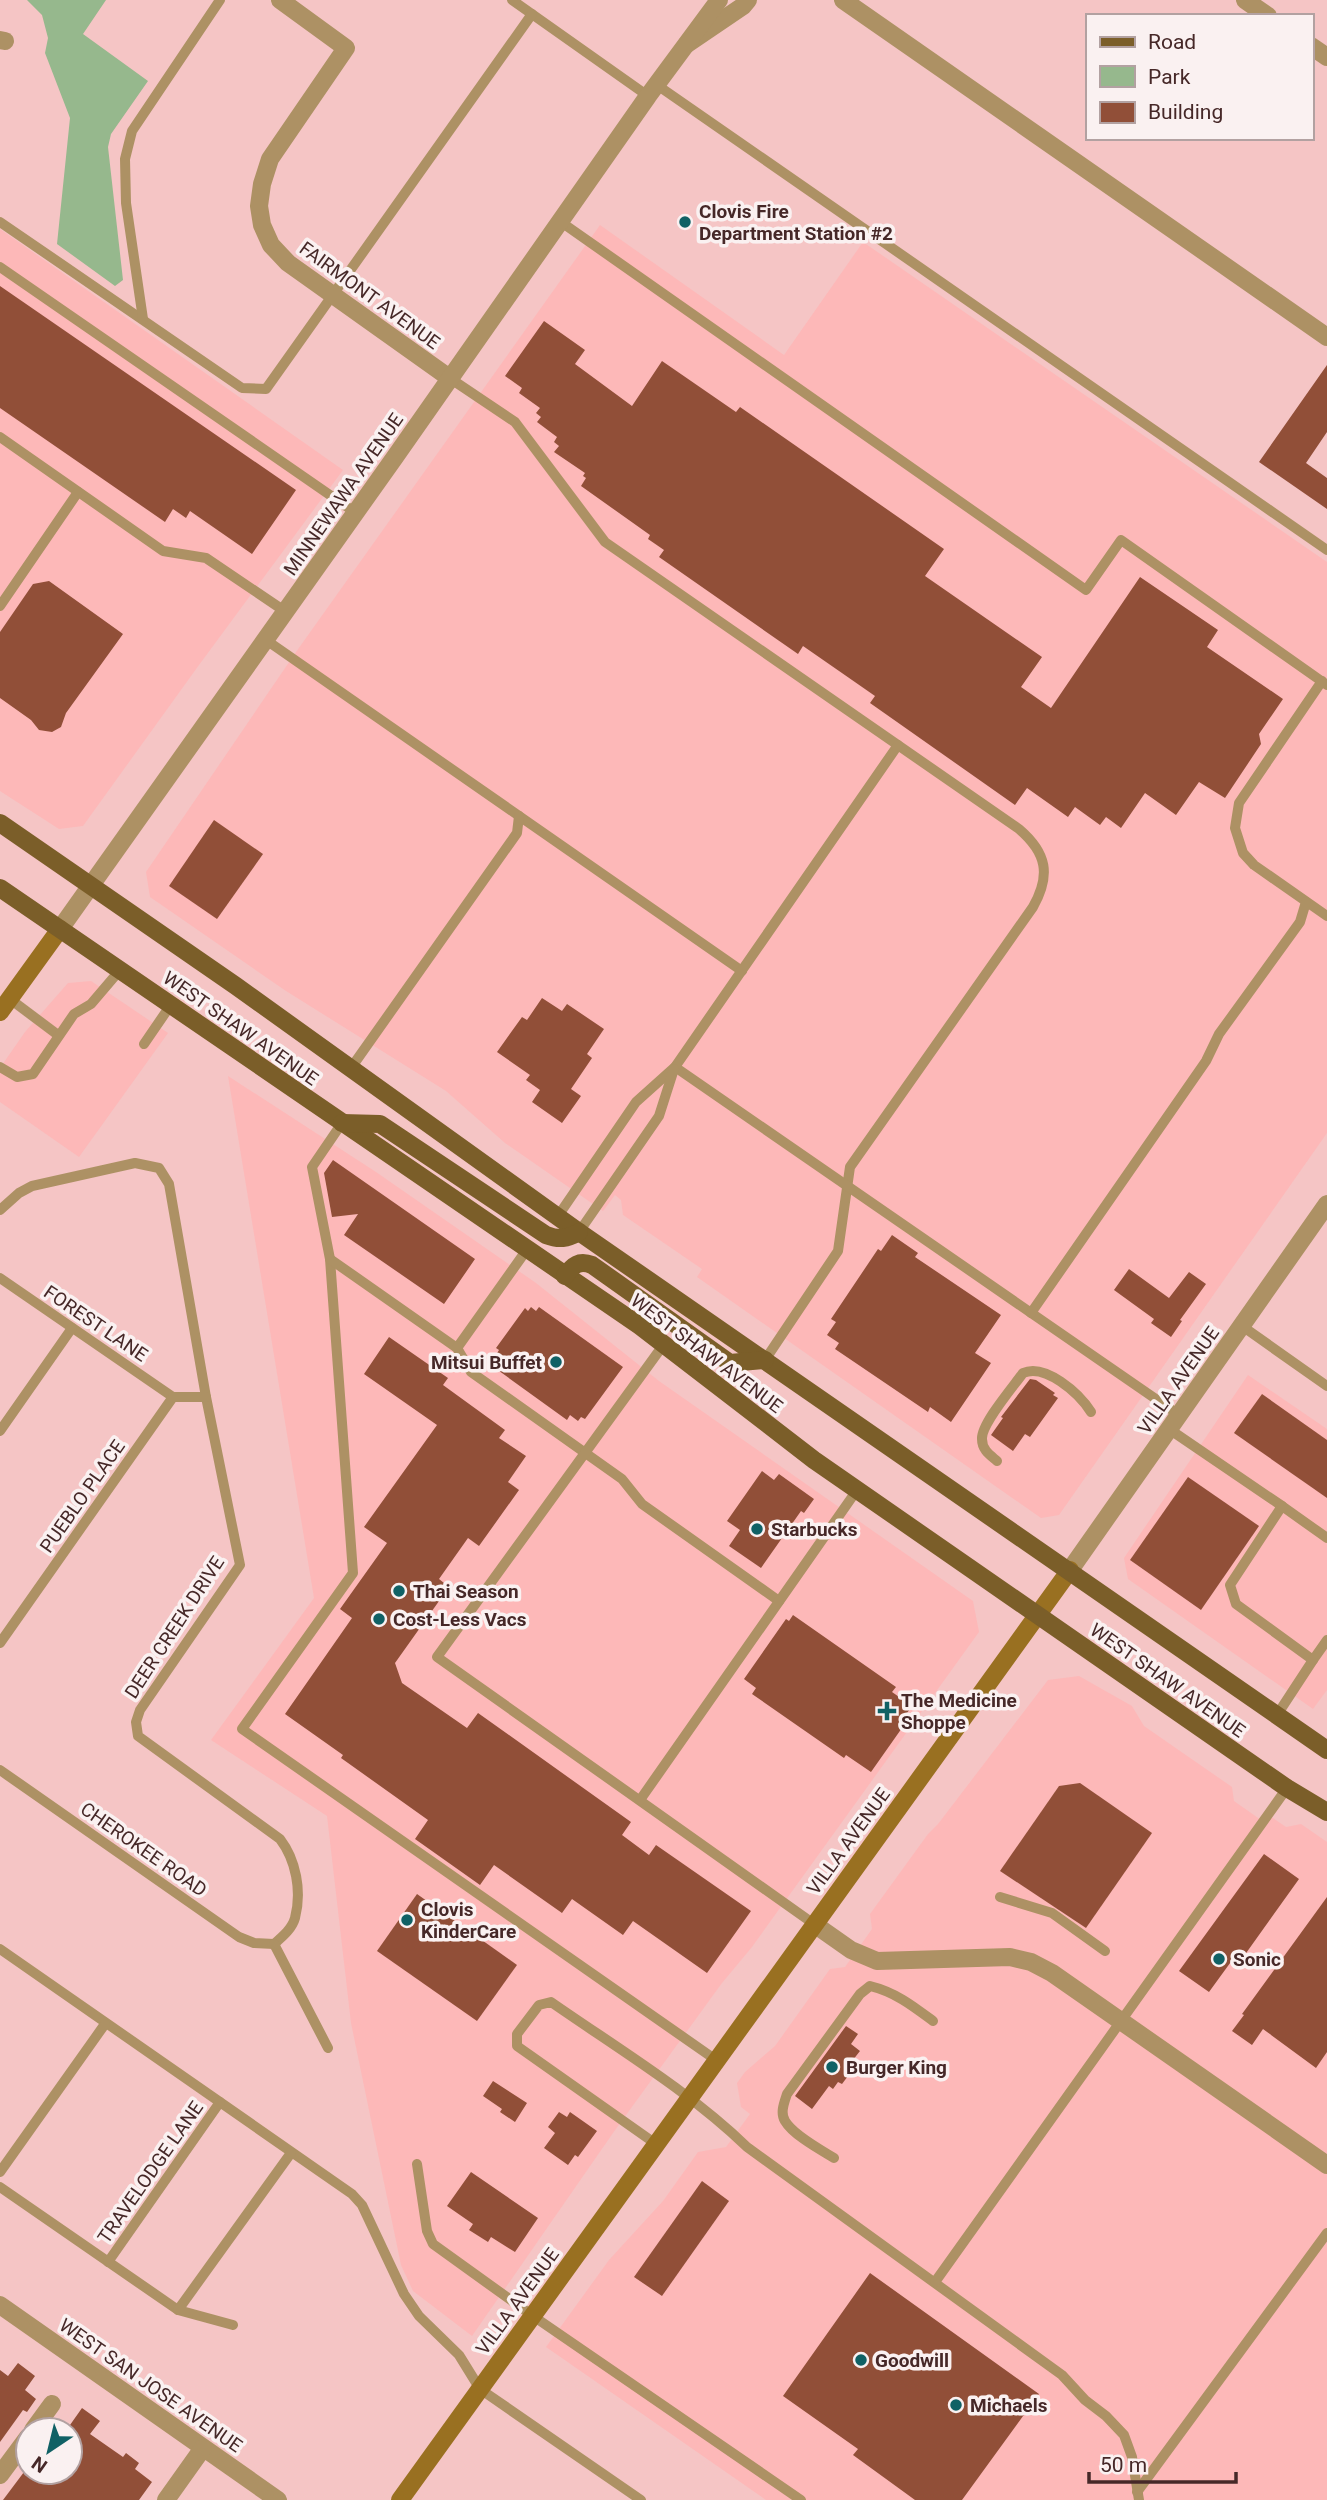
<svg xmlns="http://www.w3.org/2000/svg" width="1327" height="2500" font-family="Roboto,sans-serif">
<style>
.built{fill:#fdb8b8}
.green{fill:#96b88d}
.building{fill:#914f38}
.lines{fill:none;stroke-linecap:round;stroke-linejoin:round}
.service{stroke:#ad9164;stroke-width:10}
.minor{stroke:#ad9164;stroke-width:18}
.tertiary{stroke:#ad9164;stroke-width:18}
.secondary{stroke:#997021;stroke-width:18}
.primary{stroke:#7b5e29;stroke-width:18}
.poi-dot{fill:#106165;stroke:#faf1f1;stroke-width:2.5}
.labels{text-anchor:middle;stroke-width:7;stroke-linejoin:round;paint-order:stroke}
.poi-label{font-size:19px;font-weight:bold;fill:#462828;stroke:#faf1f1;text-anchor:start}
.street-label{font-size:19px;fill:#462828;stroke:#faf1f1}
</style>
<rect width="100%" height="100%" fill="#f5c5c5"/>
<g class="built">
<polygon points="600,225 784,355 863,242 1327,562 1327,1133 1059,1515 1041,1518 697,1277 702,1269 623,1215 621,1200 615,1195 603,1211 505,1143 446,1091 286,991 150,897 146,872 296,652"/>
<polygon points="0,229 343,470 199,665 83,826 59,829 0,791"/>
<polygon points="91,981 168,1033 79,1157 0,1102 0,1068 25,1032 68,983"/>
<polygon points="228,1076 376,1172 536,1283 659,1381 973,1601 979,1632 752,1947 722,1983 613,2133 472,2336 413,2291 401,2265 351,2023 327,1816 211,1740 314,1598"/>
<polygon points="1248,1375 1327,1429 1327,1690 1313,1709 1128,1579 1124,1558"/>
<polygon points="1079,1676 1132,1706 1144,1726 1232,1787 1234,1801 1261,1820 1267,1814 1286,1827 1301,1824 1327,1842 1327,2500 766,2500 546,2347 609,2260 663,2201 698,2152 726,2147 750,2114 741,2107 737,2083 745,2072 775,2046 830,1969 845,1967 872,1929 870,1914 928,1834 938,1824 1048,1680"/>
</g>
<polygon class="green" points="27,0 106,0 83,34 148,81 111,134 108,147 123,280 115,286 57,244 70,118 45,53 48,38 42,15"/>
<g class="building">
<polygon points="0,286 296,490 252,554 190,511 186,518 173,509 165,522 0,408"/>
<polygon points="544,321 585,350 575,364 632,406 662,361 736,412 740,407 944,549 925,576 1042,657 1021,687 1051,708 1140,577 1218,630 1207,647 1283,699 1259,734 1261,744 1225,798 1199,782 1176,815 1145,793 1121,828 1106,817 1100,825 1075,807 1068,817 1027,788 1015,805 870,703 875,696 852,680 803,646 798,654 659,557 664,550 648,539 650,535 581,486 586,478 583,476 585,473 554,452 559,446 554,442 557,437 537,422 541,417 536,413 540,408 519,393 522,388 505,376"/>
<polygon points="1327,365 1327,432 1306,463 1327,478 1327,509 1259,462"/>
<polygon points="49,581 123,634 66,713 61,727 52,732 39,730 31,720 0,698 0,632 33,584"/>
<polygon points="214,820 263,854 217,919 169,886"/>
<polygon points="542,998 562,1011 567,1004 604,1029 587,1054 592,1058 571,1089 581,1096 562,1123 532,1102 540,1090 526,1080 530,1075 497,1052 522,1017 527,1020"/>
<polygon points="333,1160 475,1259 444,1304 344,1235 358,1214 332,1217 324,1173"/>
<polygon points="892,1235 918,1253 915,1257 1001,1315 975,1353 991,1363 951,1422 930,1407 928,1412 835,1349 839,1343 827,1335 836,1322 831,1319 878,1249 881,1251"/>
<polygon points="1129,1269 1169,1298 1189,1272 1206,1284 1180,1320 1182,1321 1171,1337 1151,1323 1154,1319 1114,1290"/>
<polygon points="531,1307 536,1311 539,1307 623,1367 585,1419 581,1417 578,1421 570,1415 567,1420 495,1368 498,1364 493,1360 499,1350 496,1348 525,1308 528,1311"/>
<polygon points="389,1337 448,1378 443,1385 505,1430 499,1438 526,1456 508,1482 519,1490 479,1546 468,1538 439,1579 449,1587 395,1663 402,1683 467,1728 478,1713 631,1822 622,1835 649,1855 656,1845 751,1911 707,1973 633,1921 623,1935 572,1899 562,1913 494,1865 480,1885 415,1839 428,1820 341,1758 343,1755 285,1714 352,1618 340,1609 387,1543 364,1527 437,1425 364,1374"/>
<polygon points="1030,1379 1036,1380 1055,1393 1053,1395 1058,1398 1030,1437 1025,1434 1013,1451 991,1435 1003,1418 1001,1417"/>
<polygon points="1262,1394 1327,1440 1327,1498 1234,1433"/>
<polygon points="762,1471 774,1480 779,1474 814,1499 804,1513 801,1511 761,1568 729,1546 740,1530 727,1521"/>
<polygon points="1188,1477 1259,1526 1201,1610 1130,1560"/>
<polygon points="793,1615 896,1687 892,1692 912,1706 905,1716 909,1718 871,1772 846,1755 844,1758 752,1694 756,1688 744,1679 786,1619 789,1621"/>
<polygon points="1080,1783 1152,1833 1086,1928 1000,1871 1059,1786"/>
<polygon points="1264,1854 1299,1879 1239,1963 1233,1959 1209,1992 1179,1971"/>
<polygon points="417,1894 517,1965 477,2021 377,1951"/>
<polygon points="1327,1897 1327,2052 1316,2068 1263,2029 1252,2045 1232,2031 1244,2015 1242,2014"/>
<polygon points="846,2026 858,2034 851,2044 860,2051 849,2065 854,2068 842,2084 838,2082 833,2089 829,2086 812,2109 795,2096"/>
<polygon points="493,2081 527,2103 515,2122 500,2112 502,2109 483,2096"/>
<polygon points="559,2112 567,2117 570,2112 597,2131 578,2157 575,2155 568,2165 544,2148 555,2133 548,2127"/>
<polygon points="471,2172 538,2218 515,2252 491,2237 488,2242 469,2230 473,2224 447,2206"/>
<polygon points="702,2181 729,2201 662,2296 634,2277"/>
<polygon points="870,2273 1039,2394 962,2500 915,2500 853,2455 858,2449 783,2396"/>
<polygon points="18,2363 35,2376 25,2390 36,2399 27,2412 23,2410 0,2442 0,2370 8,2376"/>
<polygon points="82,2408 100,2421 90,2434 123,2457 126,2453 139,2463 135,2469 152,2482 139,2500 3,2500 27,2468 28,2472 70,2472 70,2425"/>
</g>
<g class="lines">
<g class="service">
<polyline points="512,0 648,96"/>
<polyline points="657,85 1327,550"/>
<polyline points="0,222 242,388 266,389 532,14"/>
<polyline points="561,222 1086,590 1121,540 1327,685"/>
<polyline points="0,267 356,513"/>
<polyline points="143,319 126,203 125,159 132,131 220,0"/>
<path d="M451 379 515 422 605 542 1019 829C1047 853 1051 875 1033 907L850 1167 838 1251 765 1360"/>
<polyline points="0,437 163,551 206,558 286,612"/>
<polyline points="0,606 78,492"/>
<polyline points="266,640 742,971"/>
<polyline points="1322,681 1239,803 1235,828 1243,853 1254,865 1327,916"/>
<polyline points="10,999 58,1035"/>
<polyline points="144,1044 170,1006"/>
<polyline points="0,1067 17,1077 33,1074 74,1014 91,1004 120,970"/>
<polyline points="675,1067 1179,1415"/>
<polyline points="351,1068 517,833 519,816"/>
<polyline points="342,1123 312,1167 330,1259 353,1573 242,1729 716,2060"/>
<path d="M0 1210 19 1193 32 1186 135 1163 159 1168 169 1184 206 1397 240 1565 140 1710 136 1722 138 1736 280 1839C296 1860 302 1891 295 1918 292 1929 282 1937 274 1944"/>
<polyline points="558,1216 636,1102 675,1067 898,745"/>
<polyline points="579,1232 659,1116 674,1069"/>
<polyline points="330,1259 457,1348 471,1372 622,1479 642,1504 779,1601"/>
<polyline points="0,1278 173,1397"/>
<polyline points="1031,1313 1206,1061 1219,1034 1300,922 1306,902"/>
<polyline points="1242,1326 1327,1386"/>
<polyline points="664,1344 437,1657 814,1924"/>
<polyline points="457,1348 528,1248"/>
<polyline points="1169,1429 1282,1506 1230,1585 1236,1604 1313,1660 1277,1715"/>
<polyline points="0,1431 72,1328"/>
<path d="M997 1461C990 1455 982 1450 982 1439 981 1424 1013 1387 1023 1373 1045 1363 1079 1393 1091 1412"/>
<polyline points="1282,1506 1327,1538"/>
<polyline points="0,1643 173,1397 206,1397"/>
<polyline points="1313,1660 1327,1640"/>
<polyline points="0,1770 239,1937 254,1943 274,1944"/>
<polyline points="640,1800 857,1490"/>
<polyline points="1000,1897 1052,1913 1105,1951"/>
<polyline points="274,1944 328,2048"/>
<polyline points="0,1949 352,2194 362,2205 404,2294 419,2316 459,2355 480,2389 641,2500"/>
<path d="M656 2144 517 2046V2034L539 2005 551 2002C617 2048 689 2091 747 2147L1062 2375 1085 2400 1106 2416 1124 2435 1132 2457 1139 2500"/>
<path d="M834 2158C821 2150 793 2135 785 2121 780 2113 784 2103 787 2094L860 1994 870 1986C895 1992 913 2006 933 2021"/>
<polyline points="417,2164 427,2231 433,2244 533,2316 801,2500"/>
<polyline points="0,2172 105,2024"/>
<polyline points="0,2187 178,2310 233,2325"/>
<polyline points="108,2262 220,2102"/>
<polyline points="935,2282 1287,1788"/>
<polyline points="178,2310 291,2153"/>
<polyline points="1137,2492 1327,2233"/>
</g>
<g class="minor">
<polyline points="280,0 346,48 270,159 262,184 259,206 262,225 271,245 288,263 451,379"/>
<polyline points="843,0 1327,337"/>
<polyline points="1245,0 1268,16"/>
<polyline points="0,40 5,41"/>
<polyline points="687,44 743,6 748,0"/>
<polyline points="1311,46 1327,57"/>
<polyline points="814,1924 851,1950 877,1961 1010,1957 1031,1962 1052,1973 1327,2165"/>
<polyline points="0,2305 278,2500"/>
<polyline points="33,2430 52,2404"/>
<polyline points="0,2475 28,2437"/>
<polyline points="166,2500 203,2448"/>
</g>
<g class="tertiary">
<polyline points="60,929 395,457 648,96 719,0"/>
<polyline points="1070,1570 1327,1204"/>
</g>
<g class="secondary">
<polyline points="0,1012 60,929"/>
<polyline points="400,2500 1070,1570"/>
</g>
<g class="primary">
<polyline points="0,823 236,986 579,1232 1327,1750"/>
<polyline points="0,888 640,1326 814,1460 1287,1788 1327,1812"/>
<path d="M342 1123 380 1124 546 1235C559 1240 567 1239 579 1232"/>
<path d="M565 1276C573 1265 579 1260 592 1265L730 1363 765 1360"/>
</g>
</g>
<g class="poi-dot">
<circle cx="685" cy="222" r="7"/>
<circle cx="556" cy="1362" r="7"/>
<circle cx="757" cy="1529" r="7"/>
<circle cx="399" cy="1591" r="7"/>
<circle cx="379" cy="1619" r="7"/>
<path d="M883.5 1700.5h7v7h7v7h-7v7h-7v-7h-7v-7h7z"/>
<circle cx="407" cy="1920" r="7"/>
<circle cx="1219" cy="1959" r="7"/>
<circle cx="832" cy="2067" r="7"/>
<circle cx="861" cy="2360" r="7"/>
<circle cx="956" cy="2405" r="7"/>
</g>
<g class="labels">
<g class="poi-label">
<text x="699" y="218">Clovis Fire<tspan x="699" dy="22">Department Station #2</tspan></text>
<text x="542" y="1369" text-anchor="end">Mitsui Buffet</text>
<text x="771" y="1536">Starbucks</text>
<text x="413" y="1598">Thai Season</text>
<text x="393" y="1626">Cost-Less Vacs</text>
<text x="901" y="1707">The Medicine<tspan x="901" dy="22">Shoppe</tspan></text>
<text x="421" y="1916">Clovis<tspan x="421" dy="22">KinderCare</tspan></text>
<text x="1233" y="1966">Sonic</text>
<text x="846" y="2074">Burger King</text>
<text x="875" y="2367">Goodwill</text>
<text x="970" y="2412">Michaels</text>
</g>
<g class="street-label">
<text transform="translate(370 295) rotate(36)" y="7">FAIRMONT AVENUE</text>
<text transform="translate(343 494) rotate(-55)" y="7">MINNEWAWA AVENUE</text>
<text transform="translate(241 1028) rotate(35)" y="7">WEST SHAW AVENUE</text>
<text transform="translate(96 1323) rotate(34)" y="7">FOREST LANE</text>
<text transform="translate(707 1353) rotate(37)" y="7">WEST SHAW AVENUE</text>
<text transform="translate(1178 1380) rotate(-55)" y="7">VILLA AVENUE</text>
<text transform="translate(82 1496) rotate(-55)" y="7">PUEBLO PLACE</text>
<text transform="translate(174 1627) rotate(-57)" y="7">DEER CREEK DRIVE</text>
<text transform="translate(1168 1680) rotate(35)" y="7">WEST SHAW AVENUE</text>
<text transform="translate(848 1841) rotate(-54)" y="7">VILLA AVENUE</text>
<text transform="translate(144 1849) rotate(35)" y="7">CHEROKEE ROAD</text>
<text transform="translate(150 2172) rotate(-55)" y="7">TRAVELODGE LANE</text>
<text transform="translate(517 2301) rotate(-54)" y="7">VILLA AVENUE</text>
<text transform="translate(151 2385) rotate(35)" y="7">WEST SAN JOSE AVENUE</text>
</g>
</g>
<rect x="1086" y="14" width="228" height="126" fill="#faf1f1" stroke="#b2a1a1" stroke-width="2"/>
<rect x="1100" y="37" width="35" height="10" fill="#7b5e29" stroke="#b2a1a1" stroke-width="2"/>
<text x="1148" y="49" font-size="21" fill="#462828">Road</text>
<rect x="1100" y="66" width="35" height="21" fill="#96b88d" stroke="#b2a1a1" stroke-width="2"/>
<text x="1148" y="84" font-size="21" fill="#462828">Park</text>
<rect x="1100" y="102" width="35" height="21" fill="#914f38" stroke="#b2a1a1" stroke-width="2"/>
<text x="1148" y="119" font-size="21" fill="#462828">Building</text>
<g transform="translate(49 2451) rotate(215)"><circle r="33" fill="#faf1f1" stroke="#b2a1a1" stroke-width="2"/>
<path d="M0-5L12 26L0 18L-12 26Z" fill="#106165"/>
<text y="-10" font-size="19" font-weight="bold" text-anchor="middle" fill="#462828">N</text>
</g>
<path d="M1089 2472v10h147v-10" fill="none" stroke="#462828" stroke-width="3.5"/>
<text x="1100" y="2472" font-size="21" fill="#462828" stroke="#faf1f1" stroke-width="5" paint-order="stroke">50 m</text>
</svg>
